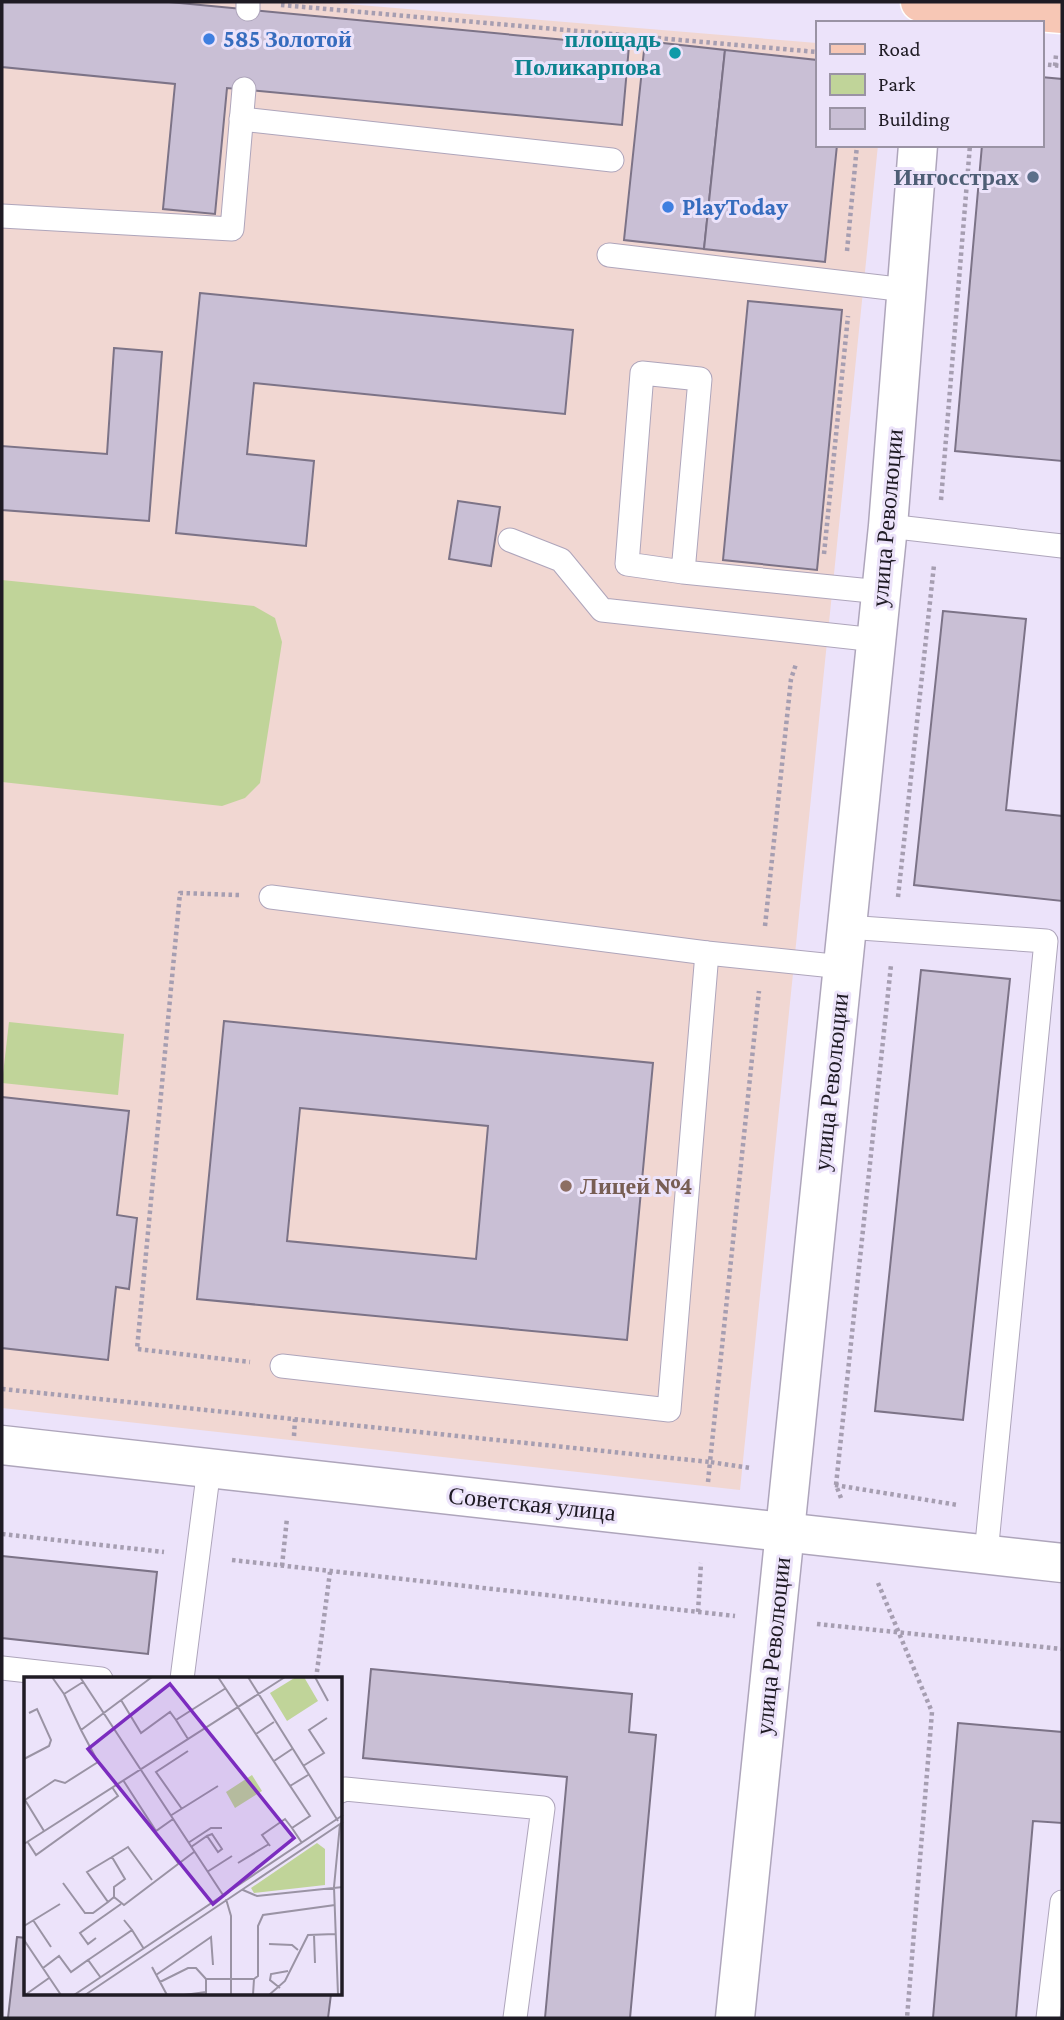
<svg xmlns="http://www.w3.org/2000/svg" width="1064" height="2020" font-family="'Crimson Pro',serif">
<style>
.commercial{fill:#f1d7d2}
.green{fill:#c0d499}
.building{fill:#c9bfd5;stroke:#7c7387;stroke-width:2;fill-rule:evenodd}
.lines{fill:none;stroke-linecap:round;stroke-linejoin:round}
.service-casing{stroke:#aea5bb;stroke-width:25}
.minor-casing{stroke:#aea5bb;stroke-width:41}
.tertiary-casing{stroke:#aea5bb;stroke-width:41}
.primary-casing{stroke:#fff;stroke-width:41}
.path{stroke:#a69eb1;stroke-width:4.5;stroke-dasharray:3.5 3.5;stroke-linecap:butt}
.service{stroke:#fff;stroke-width:23}
.minor{stroke:#fff;stroke-width:38}
.tertiary{stroke:#fff;stroke-width:38}
.primary{stroke:#f7c7b5;stroke-width:38}
.shop-dot{fill:#3f7fe0;stroke:#ece3fa;stroke-width:2.5}
.culture-dot{fill:#0f9aa8;stroke:#ece3fa;stroke-width:2.5}
.service-dot{fill:#5c6f8a;stroke:#ece3fa;stroke-width:2.5}
.education-dot{fill:#8d6e63;stroke:#ece3fa;stroke-width:2.5}
.labels{text-anchor:middle;stroke-width:6;stroke-linejoin:round;paint-order:stroke}
.shop-label{font-size:24px;font-weight:bold;fill:#366cbe;stroke:#ece3fa;text-anchor:start}
.culture-label{font-size:24px;font-weight:bold;fill:#0d838f;stroke:#ece3fa;text-anchor:end}
.service-label{font-size:24px;font-weight:bold;fill:#4e5e75;stroke:#ece3fa;text-anchor:end}
.street-label{font-size:24px;fill:#1f1b24;stroke:#ece3fa}
.education-label{font-size:24px;font-weight:bold;fill:#785e54;stroke:#ece3fa;text-anchor:start}
.inset-road{fill:none;stroke:#9a93a4;stroke-width:2}
.view{fill:#7b2cbf;fill-opacity:0.15;stroke:#7b2cbf;stroke-width:3.5}
.inset-edge{fill:none;stroke:#1f1b24;stroke-width:3.5}
</style>
<rect width="100%" height="100%" fill="#ece3fa"/>
<polygon class="commercial" points="2,2 323,2 817,43 817,145 878,145 740,1490 2,1408"/>
<g class="green">
<polygon points="2,580 254,606 275,618 282,642 260,783 245,798 222,806 2,782"/>
<polygon points="9,1022 124,1034 118,1095 2,1083"/>
</g>
<g class="building">
<polygon points="2,2 169,2 629,46 622,125 227,88 215,214 163,209 175,84 2,67"/>
<polygon points="645,41 725,50 704,249 624,240"/>
<polygon points="725,50 817,60 817,145 837,145 825,262 704,249"/>
<polygon points="1041,77 1062,79 1062,461 955,451 982,145 1041,145"/>
<polygon points="200,293 573,330 565,414 254,383 247,454 314,461 306,546 176,533"/>
<polygon points="748,301 842,310 817,570 723,560"/>
<polygon points="114,348 162,352 149,521 2,510 2,446 107,454"/>
<polygon points="458,501 500,507 491,566 449,559"/>
<polygon points="943,611 1026,619 1006,810 1062,816 1062,901 914,885"/>
<polygon points="921,970 1010,979 963,1420 875,1411"/>
<path d="M224 1021 653 1063 627 1340 197 1299ZM300 1108 488 1126 476 1259 287 1241Z"/>
<polygon points="2,1097 129,1111 117,1215 137,1218 129,1289 116,1287 108,1360 2,1348"/>
<polygon points="2,1556 157,1572 148,1654 2,1638"/>
<polygon points="371,1669 632,1694 629,1732 656,1735 630,2018 545,2018 567,1777 363,1758"/>
<polygon points="958,1723 1062,1732 1062,1823 1033,1821 1016,2018 933,2018"/>
<polygon points="17,1937 26,1938 26,1994 331,1994 328,2018 8,2018"/>
</g>
<g class="lines">
<g class="service-casing">
<g id="service">
<polyline points="248,9 248,2"/>
<polyline points="241,119 612,160"/>
<polyline points="2,216 232,229 244,89"/>
<polyline points="609,255 906,290"/>
<polyline points="888,526 1062,546"/>
<polyline points="510,540 561,560 602,610 876,640"/>
<polyline points="683,572 627,564 642,373 700,379 683,572 881,592"/>
<polyline points="271,897 707,953 843,967"/>
<polyline points="846,927 1046,941 986,1554"/>
<polyline points="282,1366 669,1410 707,953"/>
<polyline points="2,1668 101,1679"/>
<polyline points="182,1679 209,1468"/>
<polyline points="341,1791 345,1789 543,1808 515,2018"/>
<polyline points="1048,2018 1062,1902"/>
</g>
</g>
<g class="minor-casing">
<polyline id="minor" points="735,2018 785,1531"/>
</g>
<g class="tertiary-casing">
<g id="tertiary">
<polyline points="2,1445 1062,1563"/>
<polyline points="785,1531 888,526 918,145"/>
</g>
</g>
<g class="primary-casing">
<polyline id="primary" points="920,2 1062,14"/>
</g>
<g class="path">
<polyline points="281,5 817,52"/>
<polyline points="1041,64 1062,66"/>
<polyline points="1055,66 1056,55"/>
<polyline points="847,251 857,145"/>
<polyline points="941,500 970,145"/>
<polyline points="824,554 848,316"/>
<polyline points="239,895 180,893 137,1349 250,1362"/>
<polyline points="898,897 934,565"/>
<polyline points="765,926 791,679 796,664"/>
<polyline points="2,1389 710,1462 759,991"/>
<polyline points="294,1436 295,1419"/>
<polyline points="708,1482 710,1462 751,1468"/>
<polyline points="835,1485 958,1505"/>
<polyline points="841,1498 836,1485 891,965"/>
<polyline points="2,1534 164,1552"/>
<polyline points="232,1560 735,1616"/>
<polyline points="282,1566 287,1518"/>
<polyline points="878,1583 932,1712 907,2018"/>
<polyline points="698,1612 701,1563"/>
<polyline points="817,1624 1062,1649"/>
<polyline points="316,1679 330,1572"/>
</g>
<use href="#service" class="service"/>
<use href="#minor" class="minor"/>
<use href="#tertiary" class="tertiary"/>
<use href="#primary" class="primary"/>
</g>
<g class="shop-dot">
<circle cx="209" cy="39" r="7"/>
<circle cx="668" cy="207" r="7"/>
</g>
<circle class="culture-dot" cx="675" cy="53" r="7"/>
<circle class="service-dot" cx="1033" cy="177" r="7"/>
<circle class="education-dot" cx="566" cy="1186" r="7"/>
<g class="labels">
<g class="shop-label">
<text x="223" y="47">585 Золотой</text>
<text x="682" y="215">PlayToday</text>
</g>
<g class="culture-label">
<text x="661" y="47">площадь<tspan x="661" dy="28">Поликарпова</tspan></text>
</g>
<g class="service-label">
<text x="1019" y="185">Ингосстрах</text>
</g>
<g class="street-label">
<text transform="translate(887 518) rotate(-85)" y="8">улица Революции</text>
<text transform="translate(831 1082) rotate(-84)" y="8">улица Революции</text>
<text transform="translate(532 1504) rotate(6)" y="8">Советская улица</text>
<text transform="translate(773 1646) rotate(-84)" y="8">улица Революции</text>
</g>
<g class="education-label">
<text x="580" y="1194">Лицей №4</text>
</g>
</g>
<g transform="translate(24 1677)">
<rect width="318" height="318" fill="#ece3fa"/>
<path d="M272 0H280L294 24 263 44 246 16ZM228 98 238 114 211 131 202 115ZM293 166 301 172V208L230 216 227 211Z" fill="#c0d499"/>
<path class="inset-road" d="M28 0 40 17 59 5M56 0 199 218M194 0 286 139 268 151 278 166M224 0 314 144M291 0 304 24M40 17 57 53 128 0M97 23 117 56 146 35 152 43M232 57 250 45M164 62 152 43 202 11M0 82 25 69 27 63 13 32 5 36M250 84 268 72M279 89 300 76 285 53 303 41M99 103 132 154 149 142M266 109 284 98M1 123 31 103 41 106 74 85 57 53M1 123 20 154M158 132 132 95 164 74M146 139 194 109M3 164 12 178 94 119 88 110M164 166 187 151H198M0 167 261 0M141 168 154 186M246 169 238 158 261 142 268 151M167 170 183 159 194 175 198 172 188 157 183 159M88 180 63 195 84 225 90 220 100 228 170 175M214 186 245 167M183 195 208 179M39 206 61 236H69L84 225M219 213 233 219 319 210M90 220V210L101 202 88 180 104 170 128 203M202 222 207 239V318M9 243 27 270M0 249 36 227M108 253 120 272M290 258 291 286M72 261 64 267 56 256 97 227M0 263 37 318M245 267 268 268 274 273M64 283 108 253 100 243M128 290 143 318M19 291 35 279 47 295 64 283 77 301M132 298 187 260 189 288M230 302 234 299V249L239 238 311 228M136 305 164 291H172L182 302M256 311 246 303 247 297 264 294M1 318 25 301M50 318 319 138M61 318 319 145M160 318 182 315M182 318V302H230L229 318M245 318 261 304 284 258 311 257M314 318 310 210 316 147"/>
<path class="view" d="M146 7 270 161 189 227 64 72Z"/>
<rect width="318" height="318" class="inset-edge"/>
</g>
<rect width="1064" height="2020" fill="none" stroke="#1f1b24" stroke-width="7"/>
<rect x="816" y="21" width="228" height="126" fill="#ece3fa" stroke="#9a93a4" stroke-width="2"/>
<rect x="830" y="44" width="35" height="10" fill="#f7c7b5" stroke="#9a93a4" stroke-width="2"/>
<text x="878" y="56" font-size="21" fill="#1f1b24">Road</text>
<rect x="830" y="74" width="35" height="21" fill="#c0d499" stroke="#9a93a4" stroke-width="2"/>
<text x="878" y="91" font-size="21" fill="#1f1b24">Park</text>
<rect x="830" y="108" width="35" height="21" fill="#c9bfd5" stroke="#9a93a4" stroke-width="2"/>
<text x="878" y="126" font-size="21" fill="#1f1b24">Building</text>
</svg>
